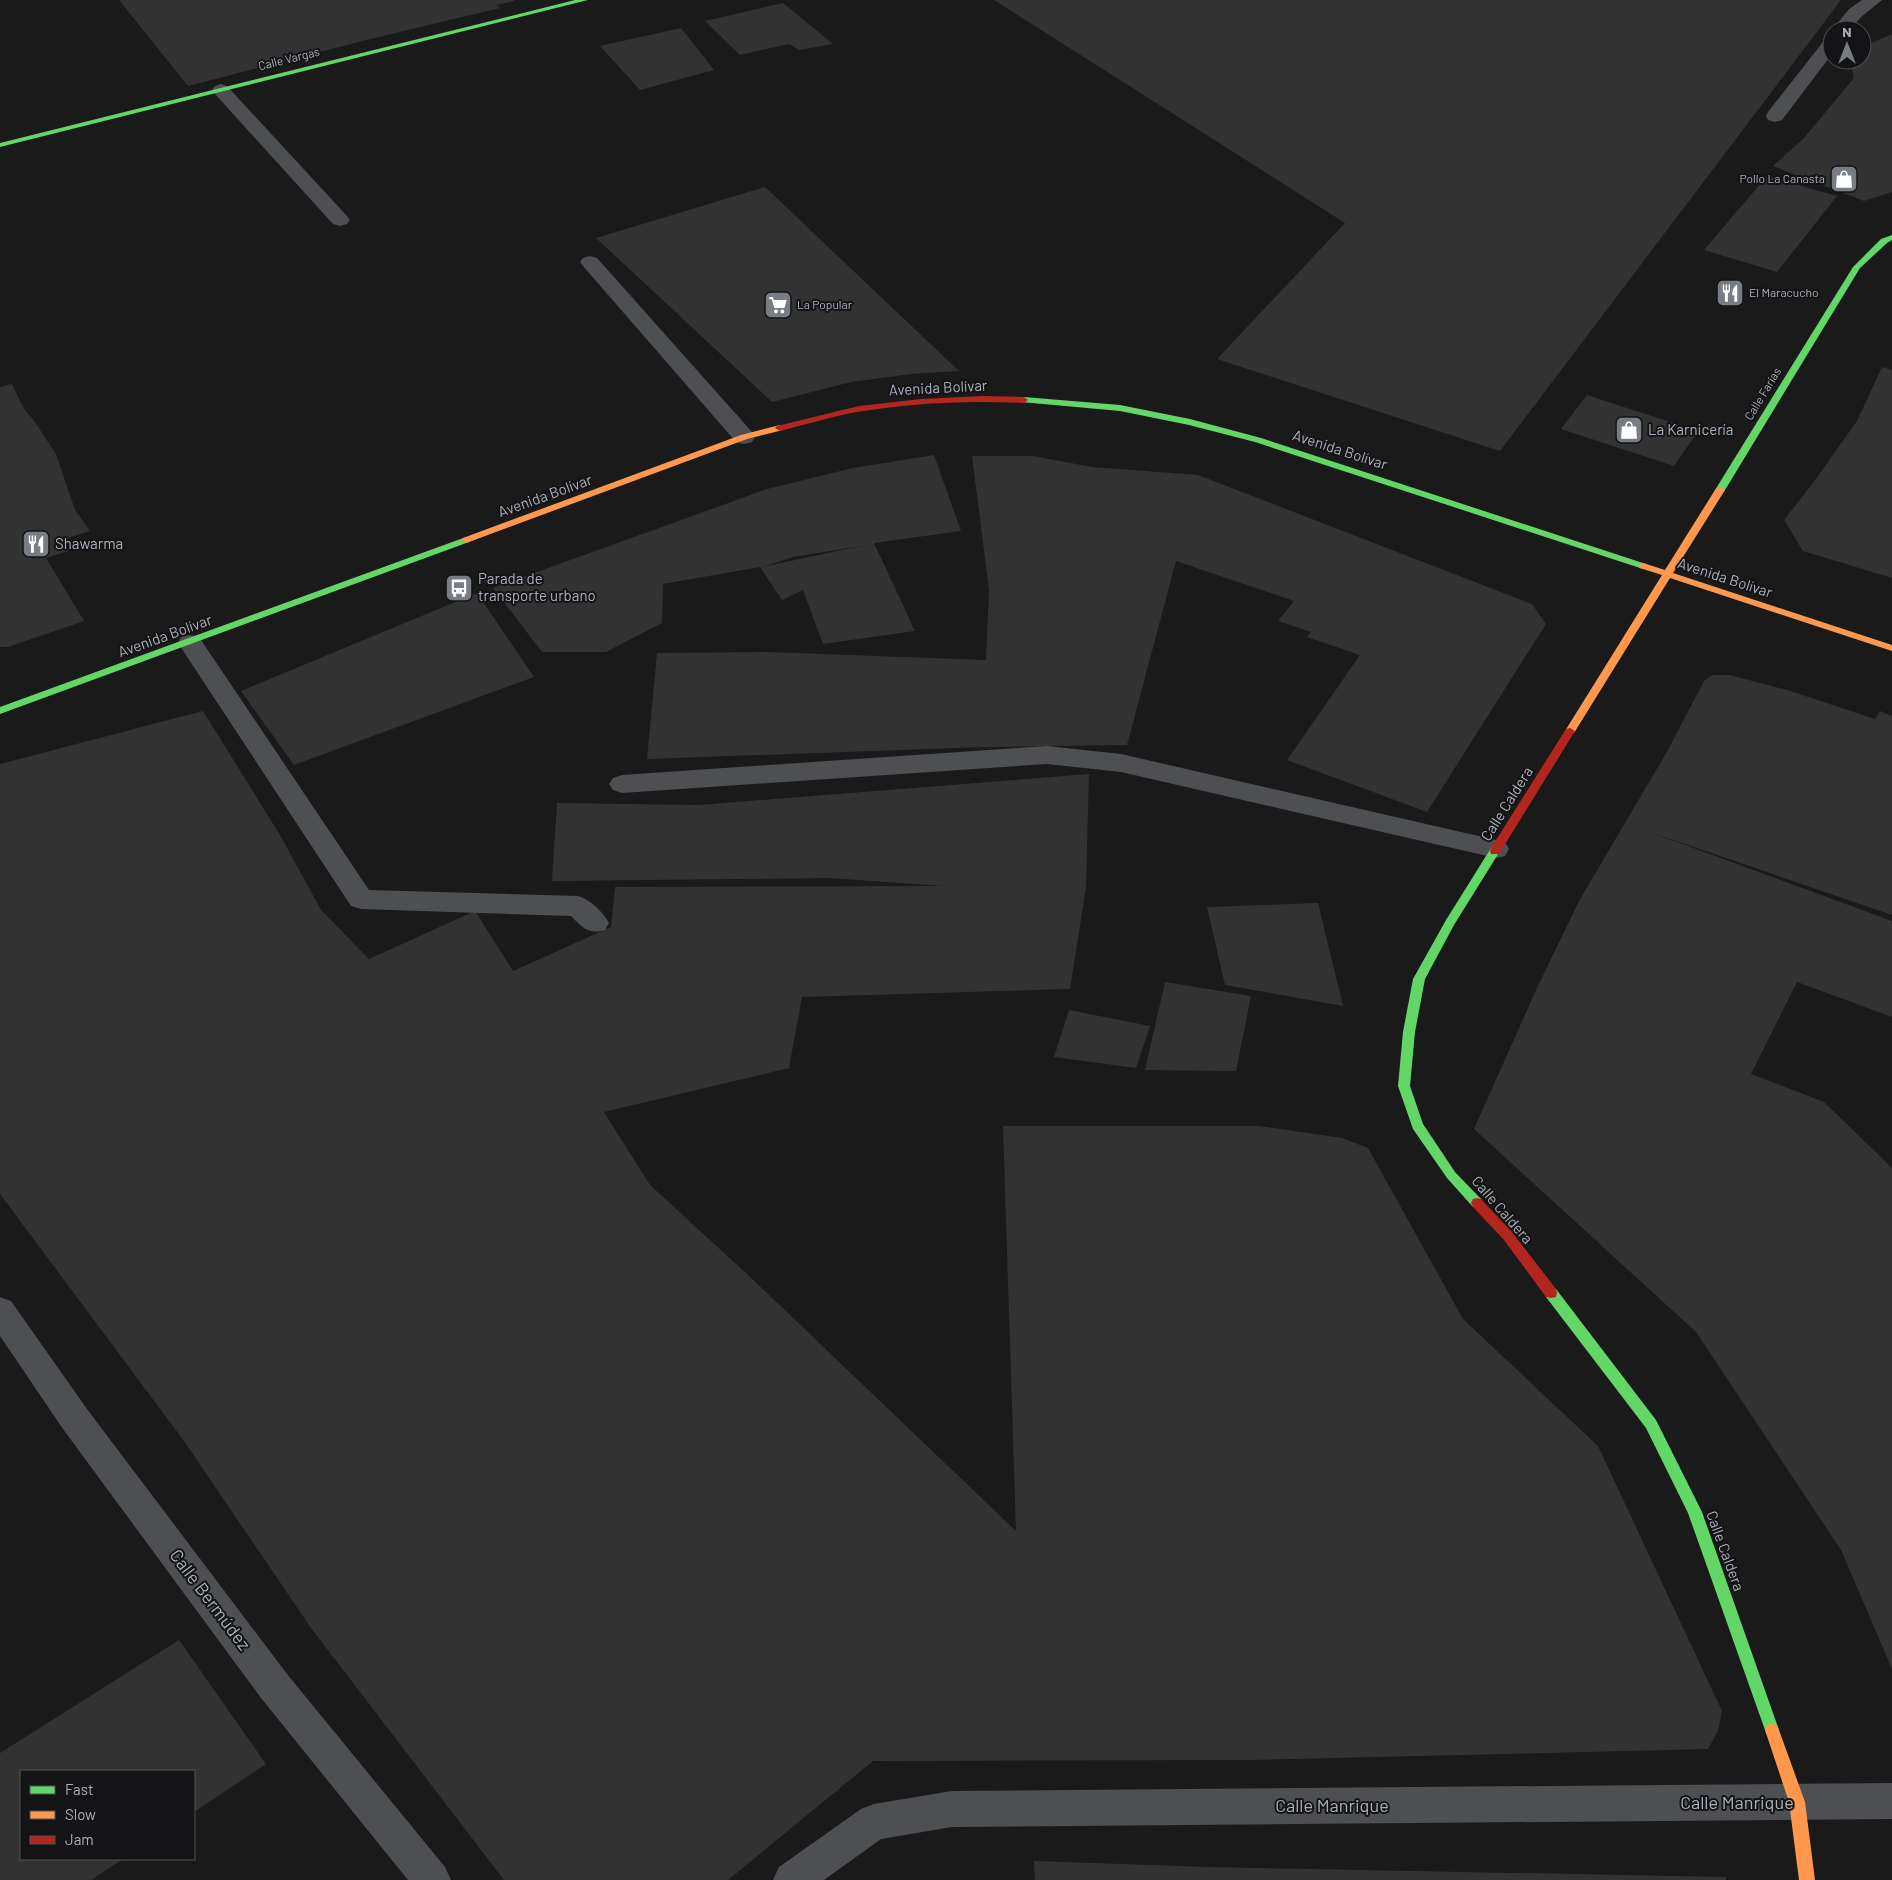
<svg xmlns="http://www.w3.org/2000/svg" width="1892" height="1880" font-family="Barlow,sans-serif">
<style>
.building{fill:#323232;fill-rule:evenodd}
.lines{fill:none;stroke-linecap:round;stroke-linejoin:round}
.lane{fill:#4e4f53;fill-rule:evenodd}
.street{fill:#4e4f53;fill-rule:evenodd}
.fast{fill:#63d668;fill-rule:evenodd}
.slow{fill:#ff974d;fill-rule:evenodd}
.jam{fill:#b3261e;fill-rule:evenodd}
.labels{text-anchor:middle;stroke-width:4;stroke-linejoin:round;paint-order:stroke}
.far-street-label{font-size:12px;fill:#abb0bb;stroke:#141416}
.far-poi-label{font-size:12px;fill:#abb0bb;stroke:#141416;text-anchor:start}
.street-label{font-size:15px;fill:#abb0bb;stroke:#141416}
.poi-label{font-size:15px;fill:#abb0bb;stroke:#141416;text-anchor:start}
.near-street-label{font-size:18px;fill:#abb0bb;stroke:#141416}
</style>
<rect width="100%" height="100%" fill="#1a1a1a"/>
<g class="building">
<polygon points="119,0 514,0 514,1 497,5 500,8 362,41 188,86"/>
<polygon points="994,0 1841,0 1500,451 1217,359 1345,223"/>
<polygon points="783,3 833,44 799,50 789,44 740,55 705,21"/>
<polygon points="681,28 714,70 640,90 600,46"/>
<polygon points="1892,34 1892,192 1864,201 1773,166 1803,139 1854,78 1851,64 1854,60 1862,60 1862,47"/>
<polygon points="1767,176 1837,196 1777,272 1704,250"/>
<polygon points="765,187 959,371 911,374 851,382 772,402 596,238"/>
<polygon points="1882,367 1892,370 1892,578 1803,551 1784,520 1813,483 1857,421"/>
<polygon points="12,384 24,409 35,422 56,454 75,510 90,531 68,538 75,549 46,558 84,621 8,647 0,647 0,387"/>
<polygon points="1587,395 1698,431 1674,466 1561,429"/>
<path d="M934 455 961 531 874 543 915 631 823 644 803 590 782 600 760 567 663 584 662 623 606 652H542L493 588 767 489 853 468ZM861 546 762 567 793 557Z"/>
<polygon points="972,456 1033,456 1092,467 1198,475 1532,604 1546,624 1427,812 1287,760 1360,655 1307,637 1311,632 1278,621 1294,601 1176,561 1127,745 984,747 647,759 657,653 767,652 986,660 989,590"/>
<polygon points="477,593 534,677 294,765 241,691"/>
<polygon points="1712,675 1730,675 1787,690 1875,719 1880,711 1892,716 1892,915 1647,831 1892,921 1892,1017 1797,982 1751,1074 1824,1102 1892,1168 1892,1669 1841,1550 1696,1332 1474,1129 1536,990 1579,901 1668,750 1704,681"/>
<polygon points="203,711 280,835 321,910 369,959 475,911 513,971 611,927 615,887 943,886 830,878 552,881 557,803 699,805 1089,774 1086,887 1070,989 802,997 789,1068 604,1112 650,1185 747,1274 1016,1531 1003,1126 1259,1126 1342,1138 1368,1148 1463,1319 1598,1446 1722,1711 1718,1731 1708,1749 1254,1760 873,1761 728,1880 504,1880 311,1628 184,1441 0,1194 0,764"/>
<polygon points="1318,903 1343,1006 1225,985 1207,907"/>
<polygon points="1165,982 1251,996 1236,1071 1145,1070"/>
<polygon points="1069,1010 1150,1026 1136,1068 1054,1057"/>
<polygon points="179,1640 266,1764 194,1812 194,1771 21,1771 21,1859 123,1859 91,1880 0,1880 0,1753"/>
<polygon points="1034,1861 1209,1867 1726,1877 1726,1880 1035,1880"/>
</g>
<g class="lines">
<g class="lane">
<polygon points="1862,0 1882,0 1861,17 1850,30 1832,30 1849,9"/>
<polygon points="1832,37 1832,54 1782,120 1775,122 1768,120 1766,116 1768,112 1826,38"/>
<polygon points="221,84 227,86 347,216 350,220 347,224 340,226 333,224 215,94 212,90 215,86"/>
<polygon points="590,256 597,258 752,432 755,437 752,442 744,444 736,442 583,266 580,262 583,258"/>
</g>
<g class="street">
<path d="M190 635 199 637 369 890 578 896C591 900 602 911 609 923L605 930C588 935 582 927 571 916L361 909 351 906 178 643 181 637Z"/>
<polygon points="1047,746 1121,754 1496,840 1505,842 1509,849 1505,856 1496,858 1121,772 1047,764 622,793 613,790 609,784 613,778 622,775"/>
<polygon points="0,1297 11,1301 87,1409 287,1674 445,1867 451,1880 408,1880 261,1698 63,1429 0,1336"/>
<polygon points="1892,1783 1892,1819 952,1827 881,1839 824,1880 773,1880 779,1867 861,1809 874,1804 952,1791"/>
</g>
<g class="fast">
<polygon points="575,0 588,0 0,147 0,143"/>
<polygon points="1892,235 1892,240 1887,243 1860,268 1725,490 1723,492 1717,492 1715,490 1853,267 1881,239"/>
<polygon points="1024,397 1120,405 1190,419 1261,438 1646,564 1648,566 1643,569 1640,568 1255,442 1189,425 1120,411 1021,402 1021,398"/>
<polygon points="466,537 471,540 469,542 0,714 0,707"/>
<polygon points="1495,847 1500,851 1454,925 1425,979 1415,1032 1410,1086 1423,1124 1455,1172 1481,1199 1483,1203 1481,1207 1477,1208 1473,1207 1447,1178 1413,1129 1398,1086 1403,1032 1413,979 1446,920 1491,848"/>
<polygon points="1551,1288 1556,1289 1656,1420 1702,1512 1779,1730 1777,1735 1772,1737 1767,1735 1765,1730 1688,1513 1646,1428 1546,1297 1545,1293 1546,1289"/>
</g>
<g class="slow">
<polygon points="780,425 783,426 783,430 747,439 469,542 466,543 461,540 463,538 741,435"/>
<polygon points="1720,487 1725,490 1673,573 1892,645 1892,651 1670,578 1574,733 1566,733 1565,731 1662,575 1640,568 1638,566 1643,563 1665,570 1715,490"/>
<polygon points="1772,1723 1777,1725 1779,1730 1805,1802 1815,1880 1799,1880 1789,1802 1765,1730 1767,1725"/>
</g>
<g class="jam">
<path d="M983 396 1024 397 1028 400 1024 403C966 400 908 403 851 413 827 418 804 425 780 431L775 428 777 426 859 406 921 399Z"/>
<polygon points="1570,728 1575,731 1499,854 1491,854 1490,851 1491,848 1566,729"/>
<polygon points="1477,1198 1481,1199 1512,1232 1556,1289 1557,1293 1556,1297 1551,1298 1546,1297 1504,1240 1473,1207 1471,1203 1473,1199"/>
</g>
</g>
<defs>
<g id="shop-square" transform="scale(1.4375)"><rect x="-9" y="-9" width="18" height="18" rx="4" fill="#787c83" stroke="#141416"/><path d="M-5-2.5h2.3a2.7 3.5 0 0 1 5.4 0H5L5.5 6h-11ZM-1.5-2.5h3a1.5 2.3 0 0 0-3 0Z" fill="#fff"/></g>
<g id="restaurant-square" transform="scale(1.4375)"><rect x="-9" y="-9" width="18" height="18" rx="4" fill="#787c83" stroke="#141416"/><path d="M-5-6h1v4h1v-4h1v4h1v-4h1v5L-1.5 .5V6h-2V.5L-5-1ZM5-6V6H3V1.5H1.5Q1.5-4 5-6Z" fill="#fff"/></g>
<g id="supermarket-square" transform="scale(1.4375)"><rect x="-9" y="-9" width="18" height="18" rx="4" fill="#787c83" stroke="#141416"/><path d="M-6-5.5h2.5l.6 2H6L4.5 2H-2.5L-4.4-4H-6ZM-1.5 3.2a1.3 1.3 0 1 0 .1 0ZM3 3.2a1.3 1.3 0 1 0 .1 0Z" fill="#fff"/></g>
<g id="bus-square" transform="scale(1.4375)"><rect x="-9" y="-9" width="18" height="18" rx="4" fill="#787c83" stroke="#141416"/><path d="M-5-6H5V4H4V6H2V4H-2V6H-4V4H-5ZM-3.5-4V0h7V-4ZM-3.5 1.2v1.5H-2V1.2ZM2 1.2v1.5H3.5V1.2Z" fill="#fff"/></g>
</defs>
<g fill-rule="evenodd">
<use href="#shop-square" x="1844" y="179"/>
<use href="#restaurant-square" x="1730" y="293"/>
<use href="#supermarket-square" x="778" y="305"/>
<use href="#shop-square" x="1629" y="430"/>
<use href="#restaurant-square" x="36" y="544"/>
<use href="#bus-square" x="459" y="588"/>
</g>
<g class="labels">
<g class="far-street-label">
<text transform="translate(289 59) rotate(-14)" y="4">Calle Vargas</text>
<text transform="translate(1763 394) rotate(-59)" y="4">Calle Farías</text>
</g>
<g class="far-poi-label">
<text x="1825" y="183" text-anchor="end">Pollo La Canasta</text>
<text x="1749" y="297">El Maracucho</text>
<text x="797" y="309">La Popular</text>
</g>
<g class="street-label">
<text transform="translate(938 388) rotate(-3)" y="5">Avenida Bolívar</text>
<text transform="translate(1340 450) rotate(18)" y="5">Avenida Bolívar</text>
<text transform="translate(545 496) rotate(-20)" y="5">Avenida Bolívar</text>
<text transform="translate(1725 578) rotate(18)" y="5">Avenida Bolívar</text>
<text transform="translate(165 636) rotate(-20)" y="5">Avenida Bolívar</text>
<text transform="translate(1507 804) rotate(-58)" y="5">Calle Caldera</text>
<text transform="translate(1502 1210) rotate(49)" y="5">Calle Caldera</text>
<text transform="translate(1725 1551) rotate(70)" y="5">Calle Caldera</text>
</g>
<g class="poi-label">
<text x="1648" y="435">La Karnicería</text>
<text x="55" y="549">Shawarma</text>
<text x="478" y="584">Parada de<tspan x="478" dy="17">transporte urbano</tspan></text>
</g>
<g class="near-street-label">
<text transform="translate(210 1600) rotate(53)" y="6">Calle Bermúdez</text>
<text x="1737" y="1809">Calle Manrique</text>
<text x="1332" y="1812">Calle Manrique</text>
</g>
</g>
<rect x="20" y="1770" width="175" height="90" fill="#141416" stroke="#505258"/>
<rect x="30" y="1786" width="25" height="8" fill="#63d668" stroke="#505258"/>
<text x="65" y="1795" font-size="15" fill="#abb0bb">Fast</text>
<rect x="30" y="1811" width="25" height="8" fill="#ff974d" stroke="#505258"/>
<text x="65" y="1820" font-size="15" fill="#abb0bb">Slow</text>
<rect x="30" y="1836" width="25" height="8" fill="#b3261e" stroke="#505258"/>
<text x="65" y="1845" font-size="15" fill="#abb0bb">Jam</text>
<g transform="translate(1847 45)"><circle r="24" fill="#141416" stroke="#505258"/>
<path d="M0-4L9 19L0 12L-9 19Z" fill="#787c83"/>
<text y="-8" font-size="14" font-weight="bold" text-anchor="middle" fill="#abb0bb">N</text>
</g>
</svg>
